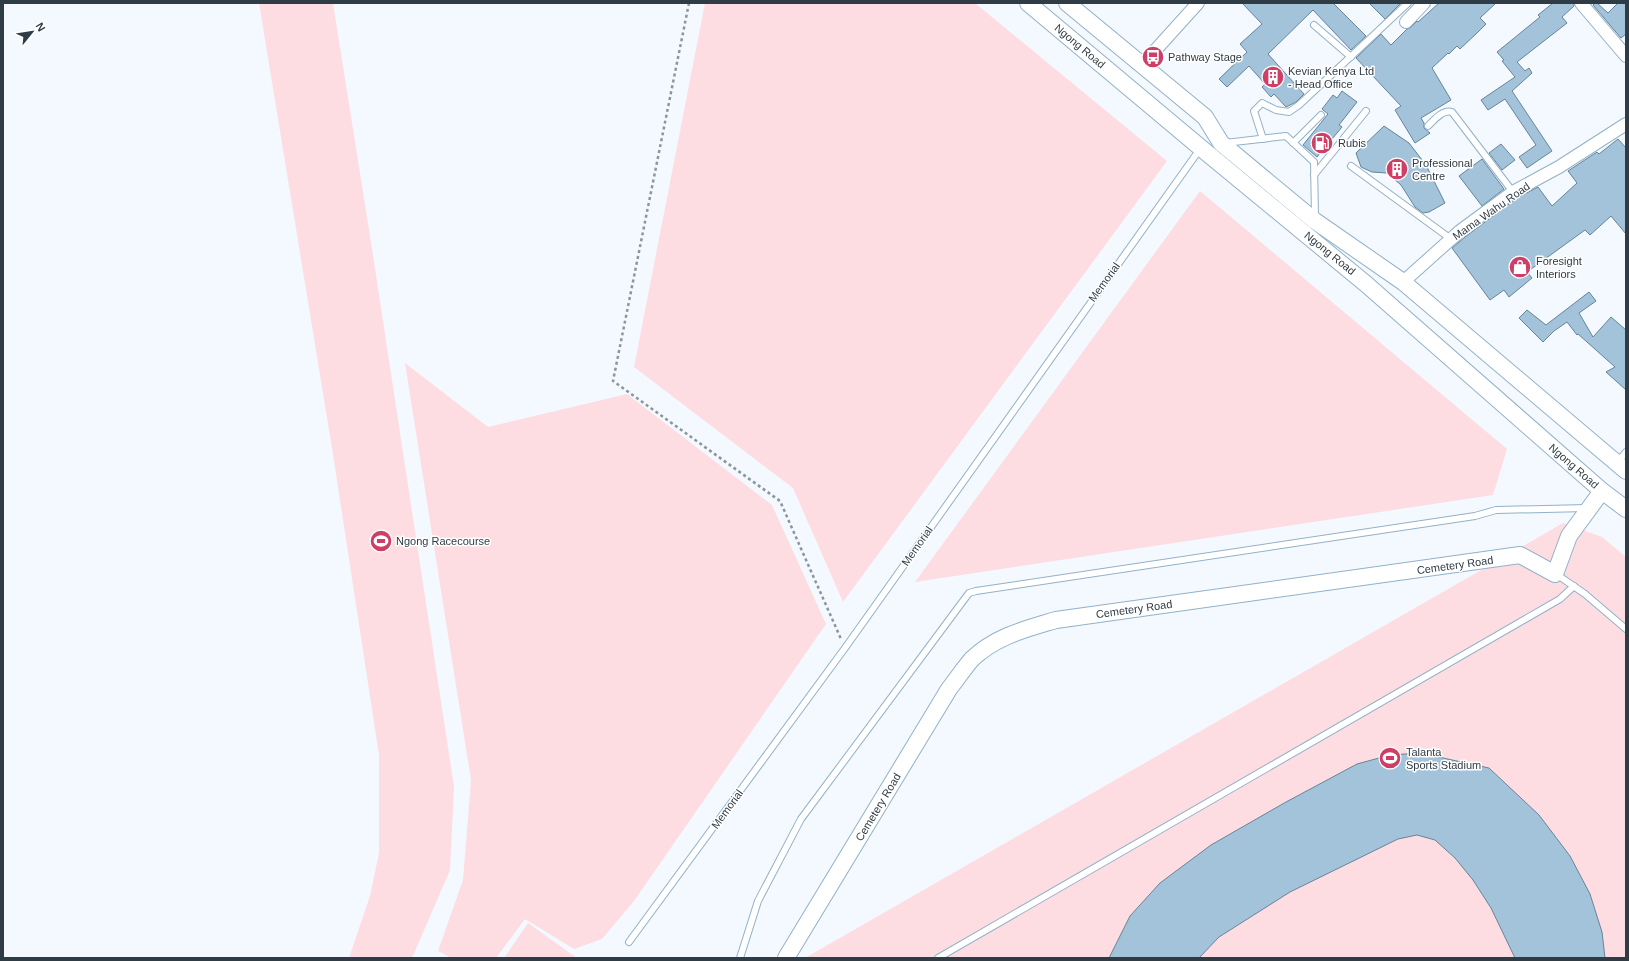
<svg xmlns="http://www.w3.org/2000/svg" width="1629" height="961" font-family="Arial,sans-serif">
<style>
.green{fill:#fedde2}
.building{fill:#a3c3da;stroke:#668499}
.lines{fill:none;stroke-linecap:round;stroke-linejoin:round}
.lane-casing{stroke:#92b1c8;stroke-width:8}
.street-casing{stroke:#92b1c8;stroke-width:14}
.secondary-casing{stroke:#92b1c8;stroke-width:18}
.path{stroke:#8c959c;stroke-width:2.5;stroke-dasharray:3 3;stroke-linecap:butt}
.lane{stroke:#fff;stroke-width:6}
.street{stroke:#fff;stroke-width:12}
.secondary{stroke:#fff;stroke-width:16}
.labels{text-anchor:middle;stroke-width:3;stroke-linejoin:round;paint-order:stroke}
.street-label{font-size:11px;fill:#2f3c45;stroke:#fff}
.poi-label{font-size:11px;fill:#2f3c45;stroke:#fff;text-anchor:start}
</style>
<rect width="100%" height="100%" fill="#f3f9fe"/>
<g class="green">
<polygon points="259,3 333,3 372,249 454,787 450,870 412,958 349,958 370,896 379,853 379,755 332,448"/>
<polygon points="705,3 975,3 1167,161 843,602 793,488 634,367"/>
<polygon points="1200,191 1507,449 1493,495 915,582"/>
<polygon points="405,363 488,427 627,394 772,505 826,624 634,901 602,939 574,949 525,919 496,958 451,958 438,951 463,880 471,780"/>
<polygon points="1563,523 1602,537 1626,557 1626,958 805,958"/>
<polygon points="528,923 577,958 504,958"/>
</g>
<g class="building">
<polygon points="1242,3 1333,3 1366,36 1351,50 1313,10 1268,54 1304,94 1296,102 1286,107 1274,94 1271,97 1262,87 1265,84 1249,66 1227,87 1219,79 1247,52 1240,44 1262,24"/>
<polygon points="1369,3 1401,3 1385,19"/>
<polygon points="1439,3 1496,3 1480,18 1486,24 1477,33 1460,49 1457,46 1449,54 1448,53 1432,68 1451,100 1421,118 1424,123 1424,128 1430,133 1415,143 1395,110 1401,106 1356,58 1381,34 1391,45 1407,29 1411,27 1417,21 1418,22"/>
<polygon points="1553,3 1574,3 1574,6 1562,17 1567,23 1517,62 1525,71 1529,68 1532,73 1512,91 1552,151 1527,168 1519,157 1536,145 1505,99 1488,110 1481,100 1515,77 1502,61 1504,60 1497,52 1540,17 1538,15"/>
<polygon points="1595,3 1597,3 1608,13 1618,3 1626,3 1626,34 1621,38 1593,5"/>
<polygon points="1342,91 1357,102 1339,125 1342,127 1317,157 1303,145 1328,114 1322,109 1333,95 1337,98"/>
<polygon points="1384,126 1409,143 1426,165 1445,203 1429,212 1423,213 1415,207 1401,185 1387,173 1372,172 1361,167 1356,153"/>
<polygon points="1618,139 1626,148 1626,234 1611,216 1590,235 1585,230 1527,272 1532,278 1509,297 1504,290 1490,300 1452,248 1465,237 1517,198 1538,187 1552,206 1577,183 1568,171 1597,152 1599,154"/>
<polygon points="1501,144 1515,160 1502,170 1489,153"/>
<polygon points="1482,159 1504,189 1482,206 1459,176"/>
<polygon points="1589,292 1596,301 1579,313 1593,337 1611,317 1626,330 1626,390 1606,372 1615,367 1578,334 1577,335 1567,322 1554,331 1543,342 1519,318 1527,310 1546,325"/>
<polygon points="1420,753 1489,768 1539,815 1570,856 1590,894 1602,932 1605,958 1515,958 1491,908 1473,880 1455,858 1435,840 1417,835 1398,839 1290,892 1219,937 1199,958 1109,958 1130,916 1160,883 1211,845 1286,802 1357,764 1390,755"/>
</g>
<g class="lines">
<g class="lane-casing">
<g id="lane">
<polyline points="1314,25 1351,57"/>
<path d="M1428 126C1434 120 1443 109 1452 112L1513 192"/>
<polyline points="1263,139 1254,111 1262,103 1276,110 1289,112 1299,105 1408,3"/>
<polyline points="1225,143 1286,136 1314,162 1315,217"/>
<polyline points="1293,143 1321,115"/>
<polyline points="1351,166 1451,239"/>
<polyline points="1314,175 1366,111"/>
<polyline points="1617,463 1626,452"/>
<polyline points="1556,574 1585,594 1626,629"/>
<polyline points="629,942 845,648 1200,149"/>
<polyline points="740,958 758,901 801,819 969,593 976,591 1475,516 1496,510 1587,508"/>
<polyline points="938,958 1560,599 1574,586"/>
</g>
</g>
<g class="street-casing">
<g id="street">
<polyline points="1581,3 1626,56"/>
<polyline points="1406,22 1424,3"/>
<polyline points="1142,65 1198,3"/>
<polyline points="1403,282 1460,231 1513,192 1559,167 1626,124"/>
</g>
</g>
<g class="secondary-casing">
<g id="secondary">
<polyline points="1028,3 1201,148 1366,284 1602,491 1626,509"/>
<polyline points="1067,3 1205,117 1221,143 1315,221 1403,282 1626,471"/>
<path d="M786 958 949 689C957 679 964 668 972 659 996 636 1026 629 1056 620L1520 555 1555 574 1569 536 1602 491"/>
</g>
</g>
<polyline class="path" points="689,3 613,381 780,501 841,639"/>
<use href="#lane" class="lane"/>
<use href="#street" class="street"/>
<use href="#secondary" class="secondary"/>
</g>
<defs>
<g id="bus-disc" transform="scale(1.15)"><circle r="9.5" fill="#cd3f66" stroke="#fff"/><path d="M-5-6H5V4H4V6H2V4H-2V6H-4V4H-5ZM-3.5-4V0h7V-4ZM-3.5 1.2v1.5H-2V1.2ZM2 1.2v1.5H3.5V1.2Z" fill="#fff"/></g>
<g id="building-disc" transform="scale(1.15)"><circle r="9.5" fill="#cd3f66" stroke="#fff"/><path d="M-4-6H4V6H1V3H-1V6H-4ZM-2.5-4.3h1.7v1.8h-1.7ZM.8-4.3h1.7v1.8H.8ZM-2.5-1h1.7V.8h-1.7ZM.8-1h1.7V.8H.8Z" fill="#fff"/></g>
<g id="fuel-disc" transform="scale(1.15)"><circle r="9.5" fill="#cd3f66" stroke="#fff"/><path d="M-5.5-6h7V0h2V4h1.3V-2.5L3-4.5l.8-.8L6-3V5H2.5V1h-1V6h-7ZM-4.2-4.7v3.2H.2V-4.7Z" fill="#fff"/></g>
<g id="shop-disc" transform="scale(1.15)"><circle r="9.5" fill="#cd3f66" stroke="#fff"/><path d="M-5-2.5h2.3a2.7 3.5 0 0 1 5.4 0H5L5.5 6h-11ZM-1.5-2.5h3a1.5 2.3 0 0 0-3 0Z" fill="#fff"/></g>
<g id="stadium-disc" transform="scale(1.15)"><circle r="9.5" fill="#cd3f66" stroke="#fff"/><path d="M0-5a6.5 5 0 1 0 0 10a6.5 5 0 1 0 0-10ZM-3.5-1.8h7v3.6h-7Z" fill="#fff"/></g>
</defs>
<g fill-rule="evenodd">
<use href="#bus-disc" x="1153" y="57"/>
<use href="#building-disc" x="1273" y="77"/>
<use href="#fuel-disc" x="1322" y="143"/>
<use href="#building-disc" x="1397" y="169"/>
<use href="#shop-disc" x="1520" y="267"/>
<use href="#stadium-disc" x="381" y="541"/>
<use href="#stadium-disc" x="1390" y="758"/>
</g>
<g class="labels">
<g class="street-label">
<text transform="translate(1080 46) rotate(40)" y="4">Ngong Road</text>
<text transform="translate(1491 211) rotate(-35)" y="4">Mama Wahu Road</text>
<text transform="translate(1330 253) rotate(39)" y="4">Ngong Road</text>
<text transform="translate(1104 282) rotate(-54)" y="4">Memorial</text>
<text transform="translate(1574 466) rotate(41)" y="4">Ngong Road</text>
<text transform="translate(917 546) rotate(-55)" y="4">Memorial</text>
<text transform="translate(1455 565) rotate(-8)" y="4">Cemetery Road</text>
<text transform="translate(1134 609) rotate(-8)" y="4">Cemetery Road</text>
<text transform="translate(878 807) rotate(-59)" y="4">Cemetery Road</text>
<text transform="translate(727 809) rotate(-54)" y="4">Memorial</text>
</g>
<g class="poi-label">
<text x="1168" y="61">Pathway Stage</text>
<text x="1288" y="75">Kevian Kenya Ltd<tspan x="1288" dy="13">- Head Office</tspan></text>
<text x="1338" y="147">Rubis</text>
<text x="1412" y="167">Professional<tspan x="1412" dy="13">Centre</tspan></text>
<text x="1536" y="265">Foresight<tspan x="1536" dy="13">Interiors</tspan></text>
<text x="396" y="545">Ngong Racecourse</text>
<text x="1406" y="756">Talanta<tspan x="1406" dy="13">Sports Stadium</tspan></text>
</g>
</g>
<rect width="1629" height="961" fill="none" stroke="#2f3c45" stroke-width="8"/>
<g transform="translate(32 32) rotate(60)" stroke="#ffffff" stroke-width="3" paint-order="stroke">
<path d="M0-3L7 15L0 10L-7 15Z" fill="#2f3c45"/>
<text y="-6" font-size="11" font-weight="bold" text-anchor="middle" fill="#2f3c45">N</text>
</g>
</svg>
